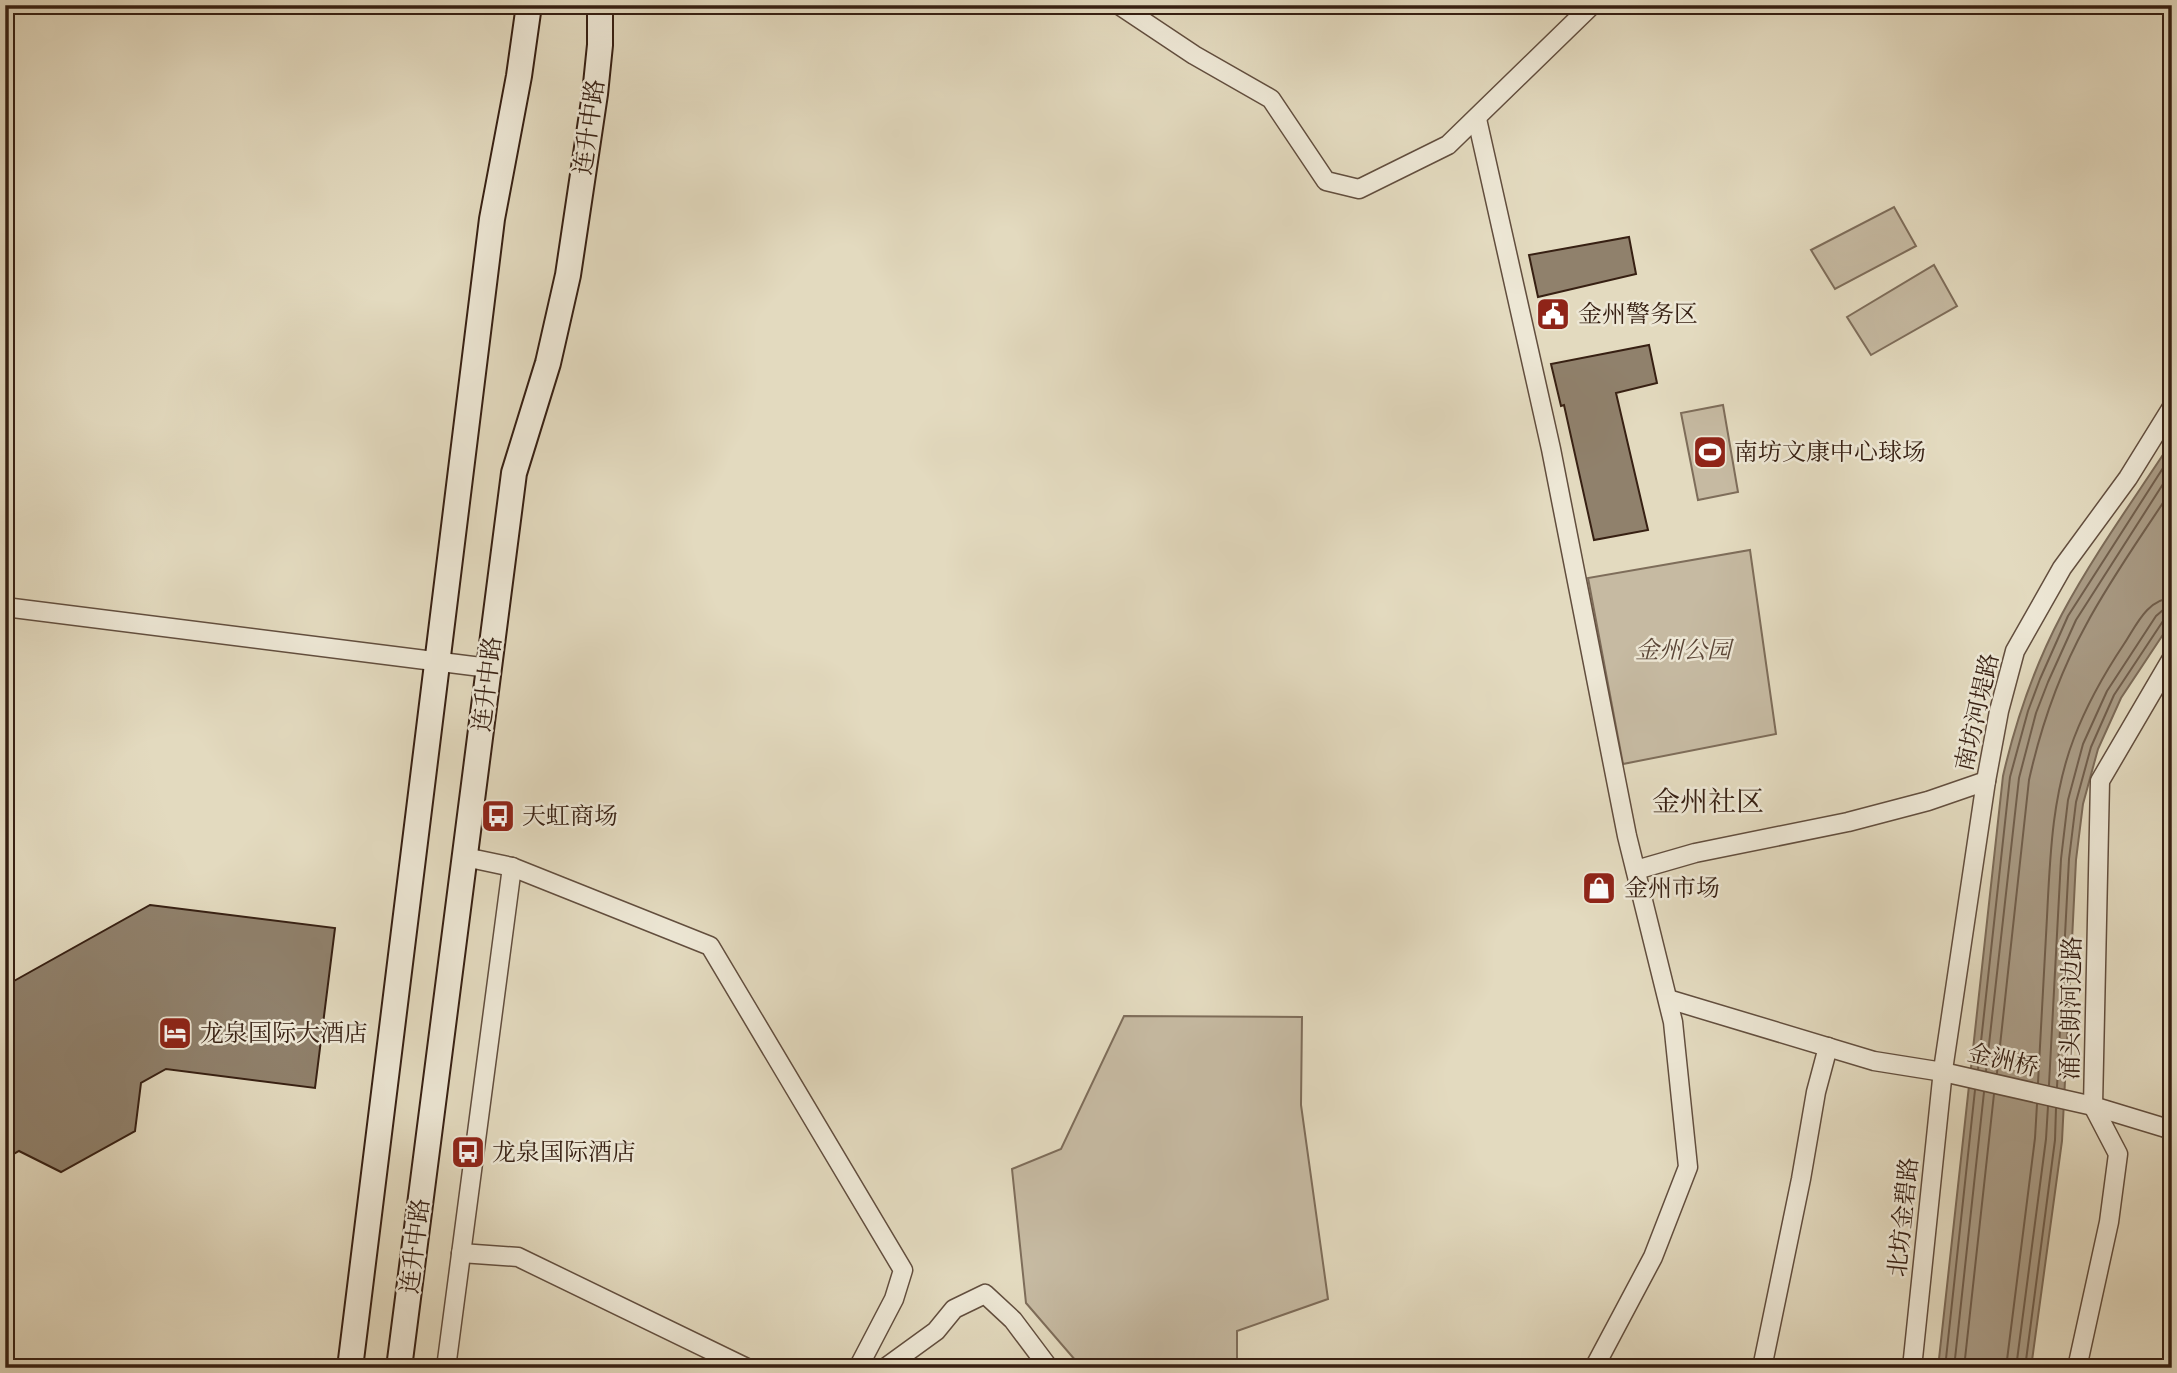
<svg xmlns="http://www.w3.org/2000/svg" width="2177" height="1373" font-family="'IM FELL Double Pica','Noto Serif SC',serif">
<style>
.green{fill:#c6baa2;stroke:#7e6d5a;stroke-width:2}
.water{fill:#a99b85;stroke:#7b6a57;stroke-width:2}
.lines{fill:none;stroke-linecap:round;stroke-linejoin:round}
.shore{stroke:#705e4c;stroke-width:2}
.building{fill:#90816c;stroke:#372013;stroke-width:2}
.minor-casing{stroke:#624e3e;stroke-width:21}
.secondary-casing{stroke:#372013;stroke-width:28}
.minor{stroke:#ede7d5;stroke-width:18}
.secondary{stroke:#ede7d5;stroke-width:24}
.labels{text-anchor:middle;stroke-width:5;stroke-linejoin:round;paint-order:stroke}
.street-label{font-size:24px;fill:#372013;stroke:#ede7d5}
.poi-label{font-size:24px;fill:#372013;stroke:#ede7d5;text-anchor:start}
.park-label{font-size:24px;font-style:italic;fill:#5b4637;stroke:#ede7d5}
.quarter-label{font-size:28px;fill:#372013;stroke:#ede7d5}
</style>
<rect width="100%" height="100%" fill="#e3dabf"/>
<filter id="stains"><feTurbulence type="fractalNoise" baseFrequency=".00286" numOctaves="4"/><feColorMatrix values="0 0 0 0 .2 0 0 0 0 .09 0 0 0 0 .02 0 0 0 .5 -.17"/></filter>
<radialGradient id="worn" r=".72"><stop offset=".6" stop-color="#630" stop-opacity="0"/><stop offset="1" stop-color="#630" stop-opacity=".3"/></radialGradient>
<g class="green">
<polygon points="1894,207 1916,246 1835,289 1811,250"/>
<polygon points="1934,265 1957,306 1871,355 1847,317"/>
<polygon points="1723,405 1738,492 1698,500 1681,413"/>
<polygon points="1750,550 1776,734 1623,764 1588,578"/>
<polygon points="1124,1016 1302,1017 1301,1105 1328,1299 1237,1331 1237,1368 1082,1368 1026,1303 1012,1169 1061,1149"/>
</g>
<path class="water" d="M2172 441V621L2121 698 2098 749 2083 804 2076 860 2062 1141 2031 1368H1938L2003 776C2016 719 2035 665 2062 614 2094 554 2135 498 2172 441Z"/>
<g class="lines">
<g class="shore">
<polyline points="1978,1069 2010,777 2028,711 2040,679 2068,616 2172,454"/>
<polyline points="1986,1071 2019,778 2036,713 2048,682 2076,620 2172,470"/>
<path d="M1997 1073 2029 780C2041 726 2059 674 2086 625 2111 578 2143 534 2172 489"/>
<path d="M2038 1083C2041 1028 2044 972 2047 917 2050 857 2052 795 2074 738 2087 704 2104 674 2124 644 2136 626 2147 599 2172 598"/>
<polyline points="2049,1085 2061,859 2068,800 2083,744 2107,691 2156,616 2163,610 2172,609"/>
<polyline points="2057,1087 2069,859 2076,802 2091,747 2114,695 2163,621 2172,618"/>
<polyline points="1945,1368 1975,1090"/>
<polyline points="1954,1368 1984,1092"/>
<polyline points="1964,1368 1994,1094"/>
<polyline points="2006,1368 2035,1138 2037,1104"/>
<polyline points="2016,1368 2046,1139 2048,1106"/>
<polyline points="2025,1368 2055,1140 2056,1108"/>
</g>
</g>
<g class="building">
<polygon points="1629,237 1636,274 1538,297 1529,255"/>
<polygon points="1649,345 1657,383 1616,393 1648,530 1594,540 1564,405 1561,406 1551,364"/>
<polygon points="150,905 335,928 315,1088 166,1069 141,1083 135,1131 61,1172 19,1151 5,1159 5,986"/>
</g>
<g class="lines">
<g class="minor-casing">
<g id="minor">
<polyline points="1119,5 1194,55 1271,99 1326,181 1359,189 1448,145 1592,5"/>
<polyline points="1477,119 1551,449 1627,836 1673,1022 1688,1167 1653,1257 1594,1368"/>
<polyline points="5,607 489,668"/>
<polyline points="465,857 512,867 710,946 903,1270 894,1299 858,1368"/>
<polyline points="1636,870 1695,853 1848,822 1928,801 1986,781"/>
<polyline points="1668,999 1874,1061 1943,1072 2093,1106 2172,1130"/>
<polyline points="461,1253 518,1257 747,1368"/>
<polyline points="446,1368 512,867"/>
<polyline points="885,1368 936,1331 954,1309 985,1294 1013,1320 1049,1368"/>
<polyline points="1762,1368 1801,1179 1816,1092 1828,1047"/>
<polyline points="1912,1368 1943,1070 1986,781 1999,711 2015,651 2062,568 2128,478 2172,407"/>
<polyline points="2077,1368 2109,1222 2118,1154 2093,1106 2100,781 2172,658"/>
</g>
</g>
<g class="secondary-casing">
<g id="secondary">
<polyline points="350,1368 492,219 519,76 529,5"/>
<polyline points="399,1368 514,473 548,363 568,275 595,94 600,45 600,5"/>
</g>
</g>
<use href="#minor" class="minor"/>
<use href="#secondary" class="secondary"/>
</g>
<defs>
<g id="civic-square" transform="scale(1.75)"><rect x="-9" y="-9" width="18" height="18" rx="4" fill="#8f2418" stroke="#ede7d5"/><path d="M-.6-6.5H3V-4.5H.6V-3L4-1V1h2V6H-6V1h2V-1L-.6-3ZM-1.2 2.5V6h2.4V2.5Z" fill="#fff"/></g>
<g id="stadium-square" transform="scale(1.75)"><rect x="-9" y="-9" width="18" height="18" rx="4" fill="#8f2418" stroke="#ede7d5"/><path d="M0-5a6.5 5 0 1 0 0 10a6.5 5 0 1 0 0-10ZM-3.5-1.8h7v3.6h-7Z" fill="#fff"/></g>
<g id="bus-square" transform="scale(1.75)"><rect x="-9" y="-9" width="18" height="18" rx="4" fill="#8f2418" stroke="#ede7d5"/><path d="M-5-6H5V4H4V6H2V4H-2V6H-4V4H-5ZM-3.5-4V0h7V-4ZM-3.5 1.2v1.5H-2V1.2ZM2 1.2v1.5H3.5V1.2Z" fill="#fff"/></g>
<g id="shop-square" transform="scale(1.75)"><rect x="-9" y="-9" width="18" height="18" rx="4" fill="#8f2418" stroke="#ede7d5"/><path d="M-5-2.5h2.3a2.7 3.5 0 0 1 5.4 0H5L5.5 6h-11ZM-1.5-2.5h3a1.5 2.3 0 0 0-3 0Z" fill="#fff"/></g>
<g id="hotel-square" transform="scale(1.75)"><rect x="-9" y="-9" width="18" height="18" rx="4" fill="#8f2418" stroke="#ede7d5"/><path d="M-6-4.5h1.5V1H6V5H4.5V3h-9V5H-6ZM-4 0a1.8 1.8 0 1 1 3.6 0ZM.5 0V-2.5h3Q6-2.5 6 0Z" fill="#fff"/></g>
</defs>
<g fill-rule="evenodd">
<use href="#civic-square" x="1553" y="314"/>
<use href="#stadium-square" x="1710" y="452"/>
<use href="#bus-square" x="498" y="816"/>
<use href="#shop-square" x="1599" y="888"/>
<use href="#hotel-square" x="175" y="1033"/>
<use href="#bus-square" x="468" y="1152"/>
</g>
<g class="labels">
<g class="street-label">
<text transform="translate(589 127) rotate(-82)" y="8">连升中路</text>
<text transform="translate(487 684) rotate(-83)" y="8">连升中路</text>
<text transform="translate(1977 712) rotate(-77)" y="8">南坊河堤路</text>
<text transform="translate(2071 1008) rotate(-89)" y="8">涌头朗河边路</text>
<text transform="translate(2003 1060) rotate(13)" y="8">金洲桥</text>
<text transform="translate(1903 1217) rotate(-84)" y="8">北坊金碧路</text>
<text transform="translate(415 1246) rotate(-83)" y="8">连升中路</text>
</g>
<g class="poi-label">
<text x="1578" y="322">金州警务区</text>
<text x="1734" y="460">南坊文康中心球场</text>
<text x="522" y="824">天虹商场</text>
<text x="1624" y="896">金州市场</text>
<text x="200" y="1041">龙泉国际大酒店</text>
<text x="492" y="1160">龙泉国际酒店</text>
</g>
<g class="park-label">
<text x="1683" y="658">金州公园</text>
</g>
<g class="quarter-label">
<text x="1708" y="811">金州社区</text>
</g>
</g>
<rect width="2177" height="1373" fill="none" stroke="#e3dabf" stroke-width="28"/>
<rect x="7" y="7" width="2163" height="1359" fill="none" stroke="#372013" stroke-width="3.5"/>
<rect x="14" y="14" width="2149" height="1345" fill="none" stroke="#372013" stroke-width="2"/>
<rect width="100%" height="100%" filter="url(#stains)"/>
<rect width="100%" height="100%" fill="url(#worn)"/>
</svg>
